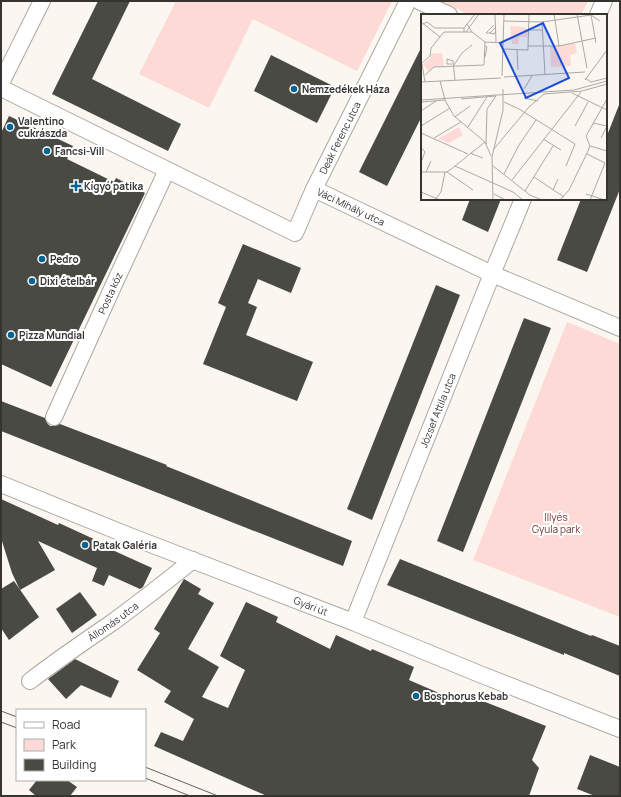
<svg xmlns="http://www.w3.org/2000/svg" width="621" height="797" font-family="Manrope,sans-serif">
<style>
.green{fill:#fddad5}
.building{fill:#484a43}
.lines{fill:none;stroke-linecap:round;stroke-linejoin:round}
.minor-casing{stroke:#aba8a1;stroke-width:18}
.minor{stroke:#fff;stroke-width:16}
.tram{stroke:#65625e;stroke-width:1}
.poi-dot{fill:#026494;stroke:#fff;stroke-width:1.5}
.labels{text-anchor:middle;stroke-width:4;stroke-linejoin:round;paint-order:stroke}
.poi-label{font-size:10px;font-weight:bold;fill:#363431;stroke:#fff;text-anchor:start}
.street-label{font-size:10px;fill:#363431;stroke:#fff}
.park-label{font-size:10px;fill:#6d3531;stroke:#fff}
.inset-road{fill:none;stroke:#aca9a4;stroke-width:1}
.view{fill:#1d4ed8;fill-opacity:0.15;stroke:#1d4ed8;stroke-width:2}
.inset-edge{fill:none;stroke:#363431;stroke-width:2}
</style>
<rect width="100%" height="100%" fill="#fbf7f0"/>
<g class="green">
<polygon points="176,1 392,1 357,71 253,19 209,108 139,74"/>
<polygon points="440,1 588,1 581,15 470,15"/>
<polygon points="567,322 620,344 620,617 473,560"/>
</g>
<g class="building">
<polygon points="98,1 130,1 92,79 181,124 168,151 52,94"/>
<polygon points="422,46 422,116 387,186 359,172"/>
<polygon points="271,55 335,87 317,123 254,91"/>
<polygon points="619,105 620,189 587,272 557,260 581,199 606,199 606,138"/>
<polygon points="9,116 73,146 67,159 114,182 116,178 145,193 51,387 1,364 1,133"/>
<polygon points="470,199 501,199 488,232 462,220"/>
<polygon points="243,244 301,268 291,293 258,279 248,303 257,307 246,335 313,362 297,401 203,364 226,307 218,303"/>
<polygon points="436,285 460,295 372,520 347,509"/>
<polygon points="524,318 551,328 463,552 437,541"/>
<polygon points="1,401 45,418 47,423 50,426 55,426 60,424 167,465 166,466 352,541 343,566 1,431"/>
<polygon points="1,499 58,525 59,523 109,546 108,548 152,568 143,587 140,589 109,575 104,586 92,581 97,568 38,541 55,570 20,590 12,573 1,538"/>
<polygon points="400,559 591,636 592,635 620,646 620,676 564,653 564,655 387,585"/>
<polygon points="184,579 201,589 198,594 214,603 188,649 219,667 202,697 228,708 245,670 220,656 246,602 278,617 276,622 330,649 336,635 371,651 372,649 414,667 409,680 462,703 465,694 546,726 532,760 539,768 529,796 267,796 154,746 161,732 183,741 194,719 164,702 171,691 137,670 160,633 154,629"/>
<polygon points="14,581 39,617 9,640 1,628 1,589"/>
<polygon points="80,592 97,615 72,633 56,609"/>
<polygon points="75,659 119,681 111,698 81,685 66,699 48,679"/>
<polygon points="590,755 620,767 620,796 595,796 577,789"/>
<polygon points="37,780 67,780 77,787 70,796 36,796 29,790"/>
</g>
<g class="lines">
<g class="minor-casing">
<g id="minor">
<polyline points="419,1 449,15"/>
<polyline points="598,15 604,1"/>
<polyline points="1,83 42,1"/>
<path id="s1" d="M1 88 295 233 314 189 408 1"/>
<path id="s2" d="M314 189 492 274 620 328"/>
<path id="s3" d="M54 417 116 280 167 170"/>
<path id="s4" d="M1 484 127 535 353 622 482 675 620 729"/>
<path id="s5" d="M353 622 492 274 523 199"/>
<path id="s6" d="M30 681C57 660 85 641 113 622 140 602 167 581 193 560"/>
</g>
</g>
<use href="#minor" class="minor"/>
<g class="tram">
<polyline points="1,711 17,717"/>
<polyline points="1,722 17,728"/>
<polyline points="145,767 218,796"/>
<polyline points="145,778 190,796"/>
</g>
</g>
<g class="poi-dot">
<circle cx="294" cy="89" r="4"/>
<circle cx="10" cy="127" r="4"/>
<circle cx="47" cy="151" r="4"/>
<path d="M74 180h4v4h4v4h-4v4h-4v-4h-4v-4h4z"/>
<circle cx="42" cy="259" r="4"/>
<circle cx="32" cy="281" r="4"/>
<circle cx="11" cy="335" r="4"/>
<circle cx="85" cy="545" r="4"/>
<circle cx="416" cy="696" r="4"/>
</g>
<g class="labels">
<g class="poi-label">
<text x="302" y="93">Nemzedékek Háza</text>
<text x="18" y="125">Valentino<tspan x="18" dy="12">cukrászda</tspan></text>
<text x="55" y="155">Fancsi-Vill</text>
<text x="84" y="190">Kígyó patika</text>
<text x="50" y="263">Pedro</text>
<text x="40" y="285">Dixi ételbár</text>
<text x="19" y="339">Pizza Mundial</text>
<text x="93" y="549">Patak Galéria</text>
<text x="424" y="700">Bosphorus Kebab</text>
</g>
<g class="street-label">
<text dy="4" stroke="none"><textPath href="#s1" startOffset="433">Deák Ferenc utca</textPath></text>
<text dy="4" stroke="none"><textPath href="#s2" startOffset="41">Váci Mihály utca</textPath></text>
<text dy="4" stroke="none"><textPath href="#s3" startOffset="136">Posta köz</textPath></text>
<text dy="4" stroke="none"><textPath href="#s5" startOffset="228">József Attila utca</textPath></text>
<text dy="4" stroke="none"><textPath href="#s4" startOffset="333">Gyári út</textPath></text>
<text dy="4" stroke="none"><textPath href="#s6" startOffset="102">Állomás utca</textPath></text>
</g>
<g class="park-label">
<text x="556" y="521">Illyés<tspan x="556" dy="12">Gyula park</tspan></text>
</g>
</g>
<g transform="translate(421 14)">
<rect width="186" height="186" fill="#fbf7f0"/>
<path d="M89 12 104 13 107 16 106 23H98L97 30H91ZM154 29 156 39 149 41 150 52 130 53 129 33ZM21 39 23 52 12 53 8 58 2 50 10 43 9 40ZM38 113 42 121 28 129 17 125Z" fill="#fddad5"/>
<path class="inset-road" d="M74 0 75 28M133 0 138 32M156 0 166 54M170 1 175 29M83 7 121 8 170 1 179 7M0 8 19 23M121 8 124 61M2 10 6 8 14 14H43M46 10 51 18 64 28 82 29M74 14 69 19 73 20 75 17M108 16H121M43 18V14L54 0M45 18 58 0M69 19H65L73 11M64 32 66 33 64 43M107 32H138L175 24M107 32 108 0M82 35 107 36V32M96 36 97 56M1 49 9 42 10 34 23 18H51M1 50 4 68M31 50H26V45L32 47 34 66M33 51 41 39 51 31M4 61 13 53 63 51 64 28M81 62 83 0M83 63 164 58M164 64 170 68 186 64M164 66 186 36M19 67 24 86 33 102 64 128 70 142M0 68 80 64M103 75 111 62M151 79 186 96M103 84 117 87M40 85 75 82 66 95 65 130M0 86 153 76 186 67M0 88 24 86M83 88 98 95 154 130 145 152M0 97 15 87M34 103 49 92M172 109 186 112M0 112 29 94M154 112 167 88M47 113 66 83M0 119 47 140M13 124 40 108M180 124 186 112M122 125 140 136M169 132 186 137M0 133 4 138 0 148M72 136 108 93 123 80 161 77 186 70M49 139 62 144M166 140 184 149 169 186M34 152 64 128M72 152 109 181 121 186M0 158H26L34 152 92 178 102 186M5 158 10 147M26 158 52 176M83 160 98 131 115 106M113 163 143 183M91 166 160 78M132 176 137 165M104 177 132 132M0 178 19 186M73 180 84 186M165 180 184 186M14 186 20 178 24 158M72 186 71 143 82 96V75M139 186 148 176 167 137 169 132 165 122 186 85"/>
<path class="view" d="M122 9 148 64 105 84 79 29Z"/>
<rect width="186" height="186" class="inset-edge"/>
</g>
<rect width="621" height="797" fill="none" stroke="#363431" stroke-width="4"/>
<rect x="16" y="709" width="130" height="72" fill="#ffffff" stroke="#afaead"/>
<rect x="24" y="722" width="20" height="6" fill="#ffffff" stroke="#afaead"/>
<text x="52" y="729" font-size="12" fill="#363431">Road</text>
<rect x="24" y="739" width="20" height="12" fill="#fddad5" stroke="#afaead"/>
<text x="52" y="749" font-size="12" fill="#363431">Park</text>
<rect x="24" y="759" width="20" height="12" fill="#484a43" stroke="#afaead"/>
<text x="52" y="769" font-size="12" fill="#363431">Building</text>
</svg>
